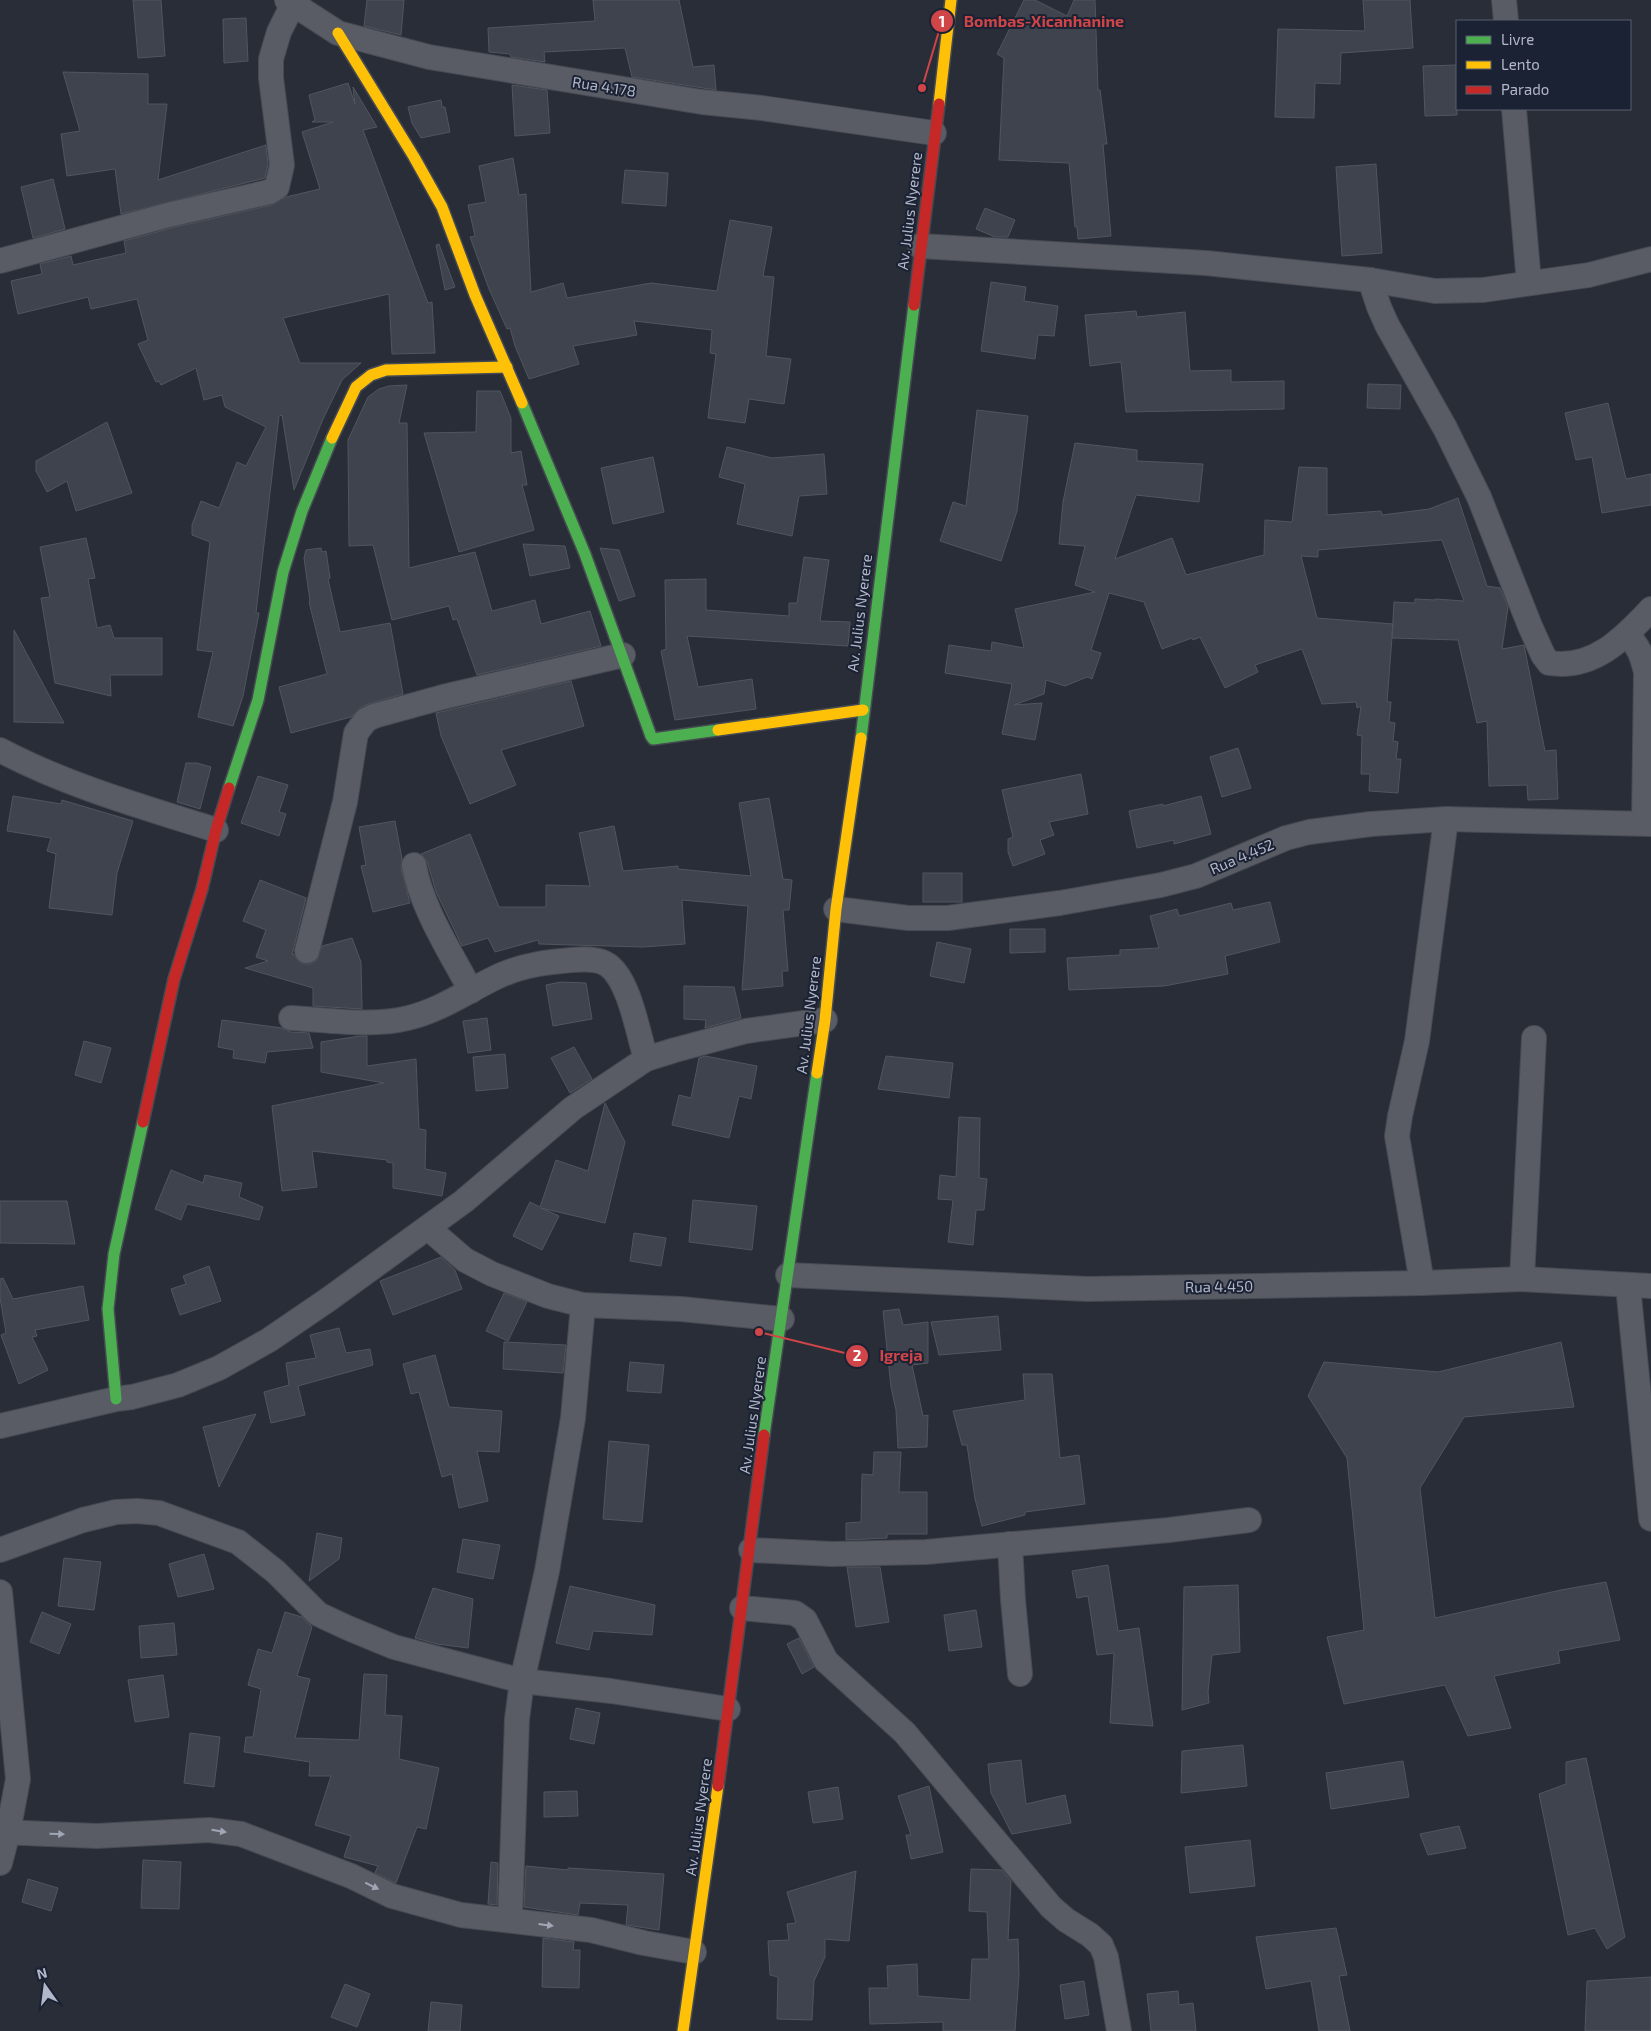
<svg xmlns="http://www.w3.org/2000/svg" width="1651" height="2031" font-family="'Exo 2',sans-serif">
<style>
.building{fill:#3e434d;stroke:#50555f}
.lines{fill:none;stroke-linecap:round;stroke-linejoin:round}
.street-casing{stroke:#464a52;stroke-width:26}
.fast-casing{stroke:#464a52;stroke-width:14}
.slow-casing{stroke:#464a52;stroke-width:14}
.jam-casing{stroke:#464a52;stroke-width:14}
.street{stroke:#595c65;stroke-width:24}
.fast{stroke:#4caf50;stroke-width:11}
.slow{stroke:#ffc107;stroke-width:11}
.jam{stroke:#c62828;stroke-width:11}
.oneway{fill:#a0a6b5}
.labels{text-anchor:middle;stroke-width:4;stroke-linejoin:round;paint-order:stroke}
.street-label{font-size:15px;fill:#b2b8c9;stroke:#1b2233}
.leader{fill:none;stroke:#cf4548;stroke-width:2}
.callout-dot{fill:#cf4548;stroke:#1b2233;stroke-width:2}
.mark-label{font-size:15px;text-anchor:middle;font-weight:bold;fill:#fff}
.callout-label{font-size:16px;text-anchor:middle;font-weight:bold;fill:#cf4548;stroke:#1b2233;stroke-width:4;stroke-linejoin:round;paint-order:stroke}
</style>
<rect width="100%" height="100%" fill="#282d38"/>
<g class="building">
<polygon points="133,0 161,0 165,56 138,58"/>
<polygon points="367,0 404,0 401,35 364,26"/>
<polygon points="593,0 679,0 693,67 714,65 716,90 632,77 625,48 544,52 545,62 511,57 510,54 489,52 488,28 595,21"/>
<polygon points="1024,0 1035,0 1067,16 1074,0 1095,0 1098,90 1100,90 1107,144 1103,144 1111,236 1078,239 1077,227 1075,227 1069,163 999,160 1004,58 997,54"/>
<polygon points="1363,0 1410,0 1413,48 1341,53 1340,84 1315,83 1314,118 1275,117 1278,29 1365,31"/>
<polygon points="246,18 248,61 224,63 223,19"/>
<polygon points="1457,65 1457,115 1425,116 1423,66"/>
<polygon points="63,72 148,74 148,104 167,104 158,180 266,145 268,164 265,178 121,214 115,169 67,176 61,134 80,131"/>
<polygon points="348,83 355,104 353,87 377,127 363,130 428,303 432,302 435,353 392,354 389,294 283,318 300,363 361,363 342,380 323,419 294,490 282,415 279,416 256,613 259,613 243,696 233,726 198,717 213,652 197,650 210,542 192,535 192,525 201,501 219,508 237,462 246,466 266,427 225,407 222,395 204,400 196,368 161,385 159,381 156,382 138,344 148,340 137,299 91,309 88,297 18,314 11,281 42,274 40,264 71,256 73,265 126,253 124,241 171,228 272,205 286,197 320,189 302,132 333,122 312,122 315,120 309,95"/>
<polygon points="512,85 547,90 550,133 515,136"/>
<polygon points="441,100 442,107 445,107 450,132 421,138 412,123 408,107"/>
<polygon points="513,158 519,195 526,194 531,292 563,283 567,298 651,283 717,291 730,220 772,227 763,276 774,277 766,356 791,359 784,404 749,399 745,423 708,418 716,354 710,353 712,330 634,321 637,335 573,346 579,364 529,379 515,346 510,328 507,329 489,289 470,237 475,236 468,205 486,202 479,166"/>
<polygon points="1376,164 1382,253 1342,256 1336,167"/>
<polygon points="625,170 668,173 666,206 622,203"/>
<polygon points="53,179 65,229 33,238 21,187"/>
<polygon points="985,208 1015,220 1008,237 995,237 976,229"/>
<polygon points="439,244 455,287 445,290 436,245"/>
<polygon points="991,282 1026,287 1024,301 1058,306 1054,336 1038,335 1035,359 981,351"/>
<polygon points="1136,311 1137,317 1185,312 1190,371 1231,370 1231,382 1284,381 1284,409 1126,412 1121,362 1090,366 1085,315"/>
<polygon points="1368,384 1401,385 1400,409 1367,408"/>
<polygon points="407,385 399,423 407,423 409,568 475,552 492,611 535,600 541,624 590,611 601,646 477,675 457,619 453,620 449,606 392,620 373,545 349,546 348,440 368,397 379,389 389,386"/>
<polygon points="477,391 500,391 511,418 511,453 521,451 527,485 522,485 534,530 459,552 424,433 476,432"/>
<polygon points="1608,403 1626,479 1651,474 1651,505 1602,513 1592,457 1576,460 1565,413"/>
<polygon points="977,410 1028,416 1017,511 1001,561 940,541 953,502 966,506"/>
<polygon points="107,422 132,493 76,511 67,481 47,492 36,471 36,461"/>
<polygon points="1075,443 1137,450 1137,461 1203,464 1199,502 1136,495 1115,559 1172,538 1186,575 1264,555 1265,520 1292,522 1299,467 1327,468 1327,515 1381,511 1382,515 1429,509 1458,498 1487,586 1500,588 1508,607 1502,649 1524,645 1545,751 1556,750 1558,799 1528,800 1527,785 1489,786 1487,721 1477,723 1458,640 1392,638 1394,602 1415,603 1415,599 1435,600 1435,599 1464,601 1442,540 1318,550 1318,557 1301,556 1317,618 1393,624 1387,702 1391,702 1389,722 1395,723 1393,741 1398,742 1396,759 1401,759 1398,793 1369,791 1370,774 1361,774 1362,736 1357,735 1361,706 1357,708 1356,702 1322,704 1302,649 1255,665 1258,672 1225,688 1200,637 1193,640 1192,638 1162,649 1144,602 1109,593 1091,650 1101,653 1092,679 1087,677 1065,686 1046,680 1044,694 1014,705 1042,703 1035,740 1002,734 1012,684 945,673 949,645 991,651 992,642 1024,648 1015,609 1095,592 1075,585 1085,546 1059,544 1063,502"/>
<polygon points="727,447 772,458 824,454 827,494 799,496 792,536 737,524 745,484 719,477"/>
<polygon points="653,457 664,512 613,524 601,468"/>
<polygon points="86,538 95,578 88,579 97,628 110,625 114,638 162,638 162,675 110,675 111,696 55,683 41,598 50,597 40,547"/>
<polygon points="523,544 565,546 570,568 530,576"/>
<polygon points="321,548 322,552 326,551 330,578 328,579 340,632 390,623 403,694 368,704 360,708 351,717 291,733 279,687 327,674 309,602 310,601 304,558 306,550"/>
<polygon points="600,548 619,550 635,596 619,601"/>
<polygon points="804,557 829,560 820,621 850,622 848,646 687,636 698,687 752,679 756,709 675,720 661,651 666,649 665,580 706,579 706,610 789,616 789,603 797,603"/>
<polygon points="14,630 64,723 14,722"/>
<polygon points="571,681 584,726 501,750 516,785 470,804 441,736 436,713"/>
<polygon points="1238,748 1251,788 1222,797 1210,757"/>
<polygon points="186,763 197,763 211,767 200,809 177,802"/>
<polygon points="1081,774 1088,814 1049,822 1054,835 1040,840 1045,854 1013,866 1008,852 1008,839 1013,837 1002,790"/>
<polygon points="258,776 288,785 279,812 286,814 279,836 241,823"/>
<polygon points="13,796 61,804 62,800 133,821 117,873 112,915 49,908 56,854 47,851 51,838 7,831"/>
<polygon points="1201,796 1211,834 1174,844 1174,840 1137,848 1129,811 1163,804 1163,806"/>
<polygon points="769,798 783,879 792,880 789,910 783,910 788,971 782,971 783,986 742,990 748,906 682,900 685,944 643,947 539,944 538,940 495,952 488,938 462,946 436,892 427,861 421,854 470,834 499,907 546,907 546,885 590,886 579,833 614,826 623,871 678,866 678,869 751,876 739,803"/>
<polygon points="395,821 402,859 401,868 410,903 373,912 361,866 366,865 359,827"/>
<rect x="923" y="873" width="39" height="29"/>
<polygon points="260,880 306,898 292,955 294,954 298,961 304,964 311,964 317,960 322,946 352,938 361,962 362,1009 313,1006 313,988 245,968 268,961 256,957 266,930 243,921"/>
<polygon points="1270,902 1280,942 1225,956 1228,974 1164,986 1069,990 1067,958 1120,955 1120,950 1159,948 1150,916 1177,909 1179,916 1231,903 1233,910"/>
<polygon points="1010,929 1045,929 1045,952 1010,953"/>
<polygon points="937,942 971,949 964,983 930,976"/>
<polygon points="561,982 586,983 592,1019 553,1026 546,985"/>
<polygon points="684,986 734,987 741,1018 705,1028 706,1020 684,1019"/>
<polygon points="487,1018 491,1050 468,1053 463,1021"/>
<polygon points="222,1020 282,1028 290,1032 309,1033 313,1048 267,1052 265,1063 233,1058 234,1050 218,1047"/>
<polygon points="360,1036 367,1036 367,1066 416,1059 419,1129 426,1130 425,1169 446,1173 442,1196 393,1188 393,1163 387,1162 387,1160 312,1151 317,1187 282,1191 272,1106 384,1083 321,1072 321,1042"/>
<polygon points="84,1041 111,1048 101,1083 75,1075"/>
<polygon points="574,1047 592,1079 570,1093 551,1058"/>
<polygon points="505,1054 508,1088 476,1091 473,1057"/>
<polygon points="705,1056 757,1066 751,1099 739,1096 729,1138 672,1125 679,1095 691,1098 699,1058"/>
<polygon points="886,1056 953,1063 949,1098 878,1089"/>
<polygon points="605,1103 625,1142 605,1223 541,1208 559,1216 542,1250 513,1236 530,1202 540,1207 556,1160 588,1171"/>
<polygon points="959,1117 980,1118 979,1178 987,1179 984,1210 976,1210 973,1245 948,1242 953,1200 938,1199 940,1175 956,1177"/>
<polygon points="171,1170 203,1183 205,1175 242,1183 239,1197 263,1207 259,1220 187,1204 181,1220 155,1209"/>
<polygon points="693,1200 757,1206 752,1250 689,1242"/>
<polygon points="0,1201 67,1201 75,1244 0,1243"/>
<polygon points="634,1233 666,1238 661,1266 630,1261"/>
<polygon points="441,1257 455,1270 462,1289 393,1315 380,1281"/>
<polygon points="209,1266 221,1301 180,1315 171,1289 186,1284 183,1276"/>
<polygon points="3,1278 13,1299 83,1286 89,1320 35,1330 37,1336 32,1337 48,1370 19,1384 1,1335 6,1333 0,1298 0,1279"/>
<polygon points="504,1293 527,1302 508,1341 486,1331"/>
<polygon points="899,1309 903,1325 928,1322 928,1363 912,1365 923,1416 928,1415 927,1447 898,1448 896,1410 891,1387 883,1311"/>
<polygon points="998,1316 1001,1350 939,1355 931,1322"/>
<polygon points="339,1328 346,1353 370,1349 373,1365 298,1386 305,1415 271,1423 264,1392 289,1385 286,1363 316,1358 310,1335"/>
<polygon points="504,1342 566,1345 563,1373 503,1369"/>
<polygon points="1561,1342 1574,1407 1464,1417 1420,1488 1435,1618 1561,1590 1606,1582 1620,1640 1558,1651 1560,1663 1494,1676 1511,1728 1468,1736 1445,1685 1344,1704 1327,1637 1364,1630 1347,1458 1308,1396 1324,1362 1438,1372"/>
<polygon points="435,1355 449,1407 502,1411 499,1452 477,1451 488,1501 459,1508 452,1474 442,1477 419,1392 411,1394 403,1364"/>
<polygon points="630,1362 664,1365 661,1393 627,1391"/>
<polygon points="1023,1374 1052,1374 1060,1458 1079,1455 1085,1504 1025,1512 1025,1515 982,1526 975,1499 967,1445 962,1445 953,1411 1025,1400"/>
<polygon points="256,1414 219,1487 203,1427"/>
<polygon points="609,1441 649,1445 642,1522 603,1519"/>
<polygon points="874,1452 901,1452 899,1492 927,1492 927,1534 887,1534 887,1538 846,1540 846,1523 861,1522 862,1474 873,1475"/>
<polygon points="317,1533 342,1538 339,1559 309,1581"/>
<polygon points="463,1539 500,1545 493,1579 457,1572"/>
<polygon points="204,1554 214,1589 178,1597 169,1564"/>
<polygon points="64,1558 101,1562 94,1610 58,1606"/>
<polygon points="1108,1565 1118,1631 1139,1628 1153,1726 1110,1723 1114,1653 1097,1655 1088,1596 1077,1598 1072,1571"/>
<polygon points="847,1567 880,1567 889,1622 856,1627"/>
<polygon points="1238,1585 1240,1652 1212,1655 1208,1692 1209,1703 1182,1710 1184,1587"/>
<polygon points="570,1586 655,1605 652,1635 593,1631 589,1650 556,1643"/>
<polygon points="433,1588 473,1599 468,1648 437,1644 415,1638"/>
<polygon points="976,1610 982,1647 949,1651 944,1615"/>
<polygon points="42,1612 71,1624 59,1654 30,1642"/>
<polygon points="285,1612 302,1617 312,1627 297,1676 310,1679 295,1738 359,1740 364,1674 387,1675 385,1715 402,1716 399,1759 439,1768 426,1829 417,1827 396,1883 375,1873 378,1866 344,1857 351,1836 315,1825 331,1776 309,1776 310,1762 244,1752 246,1737 253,1737 261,1689 248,1685 258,1649 272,1653"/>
<polygon points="174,1623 177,1655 141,1658 139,1626"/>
<polygon points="799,1638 814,1667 802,1674 787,1644"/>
<polygon points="163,1675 169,1717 135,1722 128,1680"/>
<polygon points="576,1708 600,1713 594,1744 570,1739"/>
<polygon points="190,1733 220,1737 214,1787 184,1783"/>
<polygon points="1243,1745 1247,1786 1181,1793 1182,1751"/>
<polygon points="1586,1758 1625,1937 1607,1949 1595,1928 1568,1935 1539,1794 1566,1784 1566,1762"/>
<polygon points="1021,1760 1026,1804 1065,1795 1071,1823 1012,1834 991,1793 988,1764"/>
<polygon points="1403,1761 1409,1797 1331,1809 1326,1773"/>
<polygon points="929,1786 943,1852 911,1859 906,1835 911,1835 898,1796"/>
<polygon points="838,1787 843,1819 813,1823 808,1792"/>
<polygon points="577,1791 578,1816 544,1817 544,1792"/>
<polygon points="1459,1826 1466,1848 1428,1855 1420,1834"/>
<polygon points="1250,1840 1255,1886 1190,1893 1185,1847"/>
<polygon points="143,1860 181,1862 179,1909 141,1908"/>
<polygon points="491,1862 498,1863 497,1905 488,1904"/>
<polygon points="526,1866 568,1870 568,1868 664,1874 659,1930 626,1925 628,1905 580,1903 578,1915 524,1907"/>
<polygon points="971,1869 1002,1870 1011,1881 1008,1940 1018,1939 1019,1975 1015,2031 943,2031 943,2022 870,2024 869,1988 888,1988 887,1966 917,1964 918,1996 970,2000 972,1959 989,1959 987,1912 969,1911"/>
<polygon points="856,1871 849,1941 825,1939 825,1957 814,1981 812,2020 777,2019 778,1977 770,1975 768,1941 789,1940 787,1924 796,1923 787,1892"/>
<polygon points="28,1879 58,1888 51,1911 22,1902"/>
<polygon points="1336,1928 1347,1975 1339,1976 1350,2031 1319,2031 1311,1981 1266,1989 1256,1937"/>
<polygon points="543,1938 574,1942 573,1950 580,1950 579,1988 542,1987"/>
<polygon points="1651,1977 1651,2031 1585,2031 1587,1981"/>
<polygon points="1084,1981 1089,2015 1065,2019 1060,1985"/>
<polygon points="345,1984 370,1994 357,2027 331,2017"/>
<polygon points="1178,1991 1179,2005 1193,2003 1196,2031 1151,2031 1147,1994"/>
<polygon points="431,2002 462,2005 460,2031 428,2031"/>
</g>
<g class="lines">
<g class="street-casing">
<g id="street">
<polyline points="287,0 338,33 429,57 702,102 762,108 934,133"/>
<polyline points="1504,0 1506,21"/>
<polyline points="1514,109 1529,283"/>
<polyline points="920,246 1206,263 1370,280 1435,291 1483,290 1589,275 1651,259"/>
<polyline points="0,261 168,215 269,192 277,187 282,165 271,78 271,59 279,32 293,4"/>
<path d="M1370 280 1379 307 1387 325 1445 428 1479 497 1530 626 1543 655 1549 663C1593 670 1623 639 1651 609"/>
<path d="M1627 635C1639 646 1642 656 1646 672L1644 823"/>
<path d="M0 750C68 786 143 807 216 830"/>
<path d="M414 865C421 907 451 953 471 991"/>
<polyline points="836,909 908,918 948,918 1060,903 1161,885 1196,876 1286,838 1309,832 1371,824 1446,819 1651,824"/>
<polyline points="307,951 345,802 356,733 366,720 374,716 443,697 623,655"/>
<path d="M291 1018C328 1020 373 1027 408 1018 442 1010 470 989 501 975 524 965 547 962 572 960 583 959 598 958 608 965 630 981 638 1034 646 1059"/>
<polyline points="428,1228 465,1260 492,1274 548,1296 583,1305 681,1309 782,1319"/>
<polyline points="788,1275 1088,1289 1422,1283 1522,1279 1651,1286"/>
<polyline points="1522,1279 1534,1038"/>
<polyline points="1422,1283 1397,1136 1400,1116 1417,1041 1446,819"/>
<polyline points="1628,1286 1651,1519"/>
<polyline points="0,1426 116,1399 132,1397 178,1385 219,1368 269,1340 329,1299 464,1201 573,1108 646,1059 675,1050 746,1031 825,1020"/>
<polyline points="1010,1544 1013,1600 1020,1674"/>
<polyline points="0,1550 83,1520 116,1512 137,1511 159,1513 238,1542 276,1572 318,1614 348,1628 394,1647 522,1681 611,1691 728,1709"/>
<polyline points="751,1550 832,1554 926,1552 1169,1530 1249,1520"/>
<polyline points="0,1592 18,1779 8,1832 0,1863"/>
<polyline points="742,1608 795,1613 805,1620 826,1661 905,1733 1051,1907 1066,1920 1090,1935 1101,1945 1106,1957 1119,2031"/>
<polyline points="0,1832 97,1836 209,1830 241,1834 351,1876 392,1896 461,1915 591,1930 644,1943 694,1952"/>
<polyline points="510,1920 517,1719 522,1681 547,1571 573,1418 583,1305"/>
</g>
</g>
<g class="fast-casing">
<g id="fast">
<polyline points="522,403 585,554 651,736 653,739 718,730"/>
<polyline points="861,738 914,305"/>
<polyline points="229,788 258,700 283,572 302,511 332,438"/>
<polyline points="116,1399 108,1309 114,1254 143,1122"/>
<polyline points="764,1435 817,1073"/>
</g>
</g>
<g class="slow-casing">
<g id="slow">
<polyline points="338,33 414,157 442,207 475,295 522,403"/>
<polyline points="939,104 951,0"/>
<polyline points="332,438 356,387 371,375 386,370 507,367"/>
<polyline points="718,730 863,710"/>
<polyline points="817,1073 825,1020 836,909 861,738"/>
<polyline points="683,2031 718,1786"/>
</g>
</g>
<g class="jam-casing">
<g id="jam">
<polyline points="914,305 939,104"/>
<polyline points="143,1122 174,979 202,889 216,830 229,788"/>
<polyline points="718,1786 764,1435"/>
</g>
</g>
<use href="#street" class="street"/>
<use href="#fast" class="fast"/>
<use href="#slow" class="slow"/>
<use href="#jam" class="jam"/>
</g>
<defs><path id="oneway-solid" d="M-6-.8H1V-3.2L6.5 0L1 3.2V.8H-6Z" transform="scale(1.25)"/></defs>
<g class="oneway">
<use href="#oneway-solid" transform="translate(219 1831) rotate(9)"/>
<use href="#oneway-solid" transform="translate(57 1834) rotate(2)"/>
<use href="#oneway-solid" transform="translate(372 1886) rotate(26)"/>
<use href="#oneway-solid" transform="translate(546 1925) rotate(7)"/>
</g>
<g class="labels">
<g class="street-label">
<text transform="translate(604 87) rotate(9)" y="5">Rua 4.178</text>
<text transform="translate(910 211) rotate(-83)" y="5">Av. Julius Nyerere</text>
<text transform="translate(860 613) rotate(-83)" y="5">Av. Julius Nyerere</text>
<text transform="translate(1242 857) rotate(-23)" y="5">Rua 4.452</text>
<text transform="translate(809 1015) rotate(-83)" y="5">Av. Julius Nyerere</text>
<text transform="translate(1219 1287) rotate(-1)" y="5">Rua 4.450</text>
<text transform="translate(753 1415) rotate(-82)" y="5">Av. Julius Nyerere</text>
<text transform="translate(699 1817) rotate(-82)" y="5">Av. Julius Nyerere</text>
</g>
</g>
<path class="leader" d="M922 88L942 21M759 1332L857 1356"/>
<g class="callout-dot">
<circle cx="922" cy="88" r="5"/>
<circle cx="759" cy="1332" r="5"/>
<circle cx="942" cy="21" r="12"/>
<circle cx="857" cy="1356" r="12"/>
</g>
<g class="mark-label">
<text x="942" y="27">1</text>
<text x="857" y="1361">2</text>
</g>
<g class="callout-label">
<text x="1044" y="27">Bombas-Xicanhanine</text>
<text x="901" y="1361">Igreja</text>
</g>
<rect x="1456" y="20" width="175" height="90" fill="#1b2233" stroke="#575e6f"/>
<rect x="1466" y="36" width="25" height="8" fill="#4caf50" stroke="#575e6f"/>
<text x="1501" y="45" font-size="15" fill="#b2b8c9">Livre</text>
<rect x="1466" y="61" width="25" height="8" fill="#ffc107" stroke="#575e6f"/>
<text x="1501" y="70" font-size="15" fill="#b2b8c9">Lento</text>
<rect x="1466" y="86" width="25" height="8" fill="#c62828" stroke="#575e6f"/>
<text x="1501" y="95" font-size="15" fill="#b2b8c9">Parado</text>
<g transform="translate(45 1986) rotate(346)" stroke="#1b2233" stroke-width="4" paint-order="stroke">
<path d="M0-4L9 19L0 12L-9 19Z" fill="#b2b8c9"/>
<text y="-8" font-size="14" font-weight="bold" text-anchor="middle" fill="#b2b8c9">N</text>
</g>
</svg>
